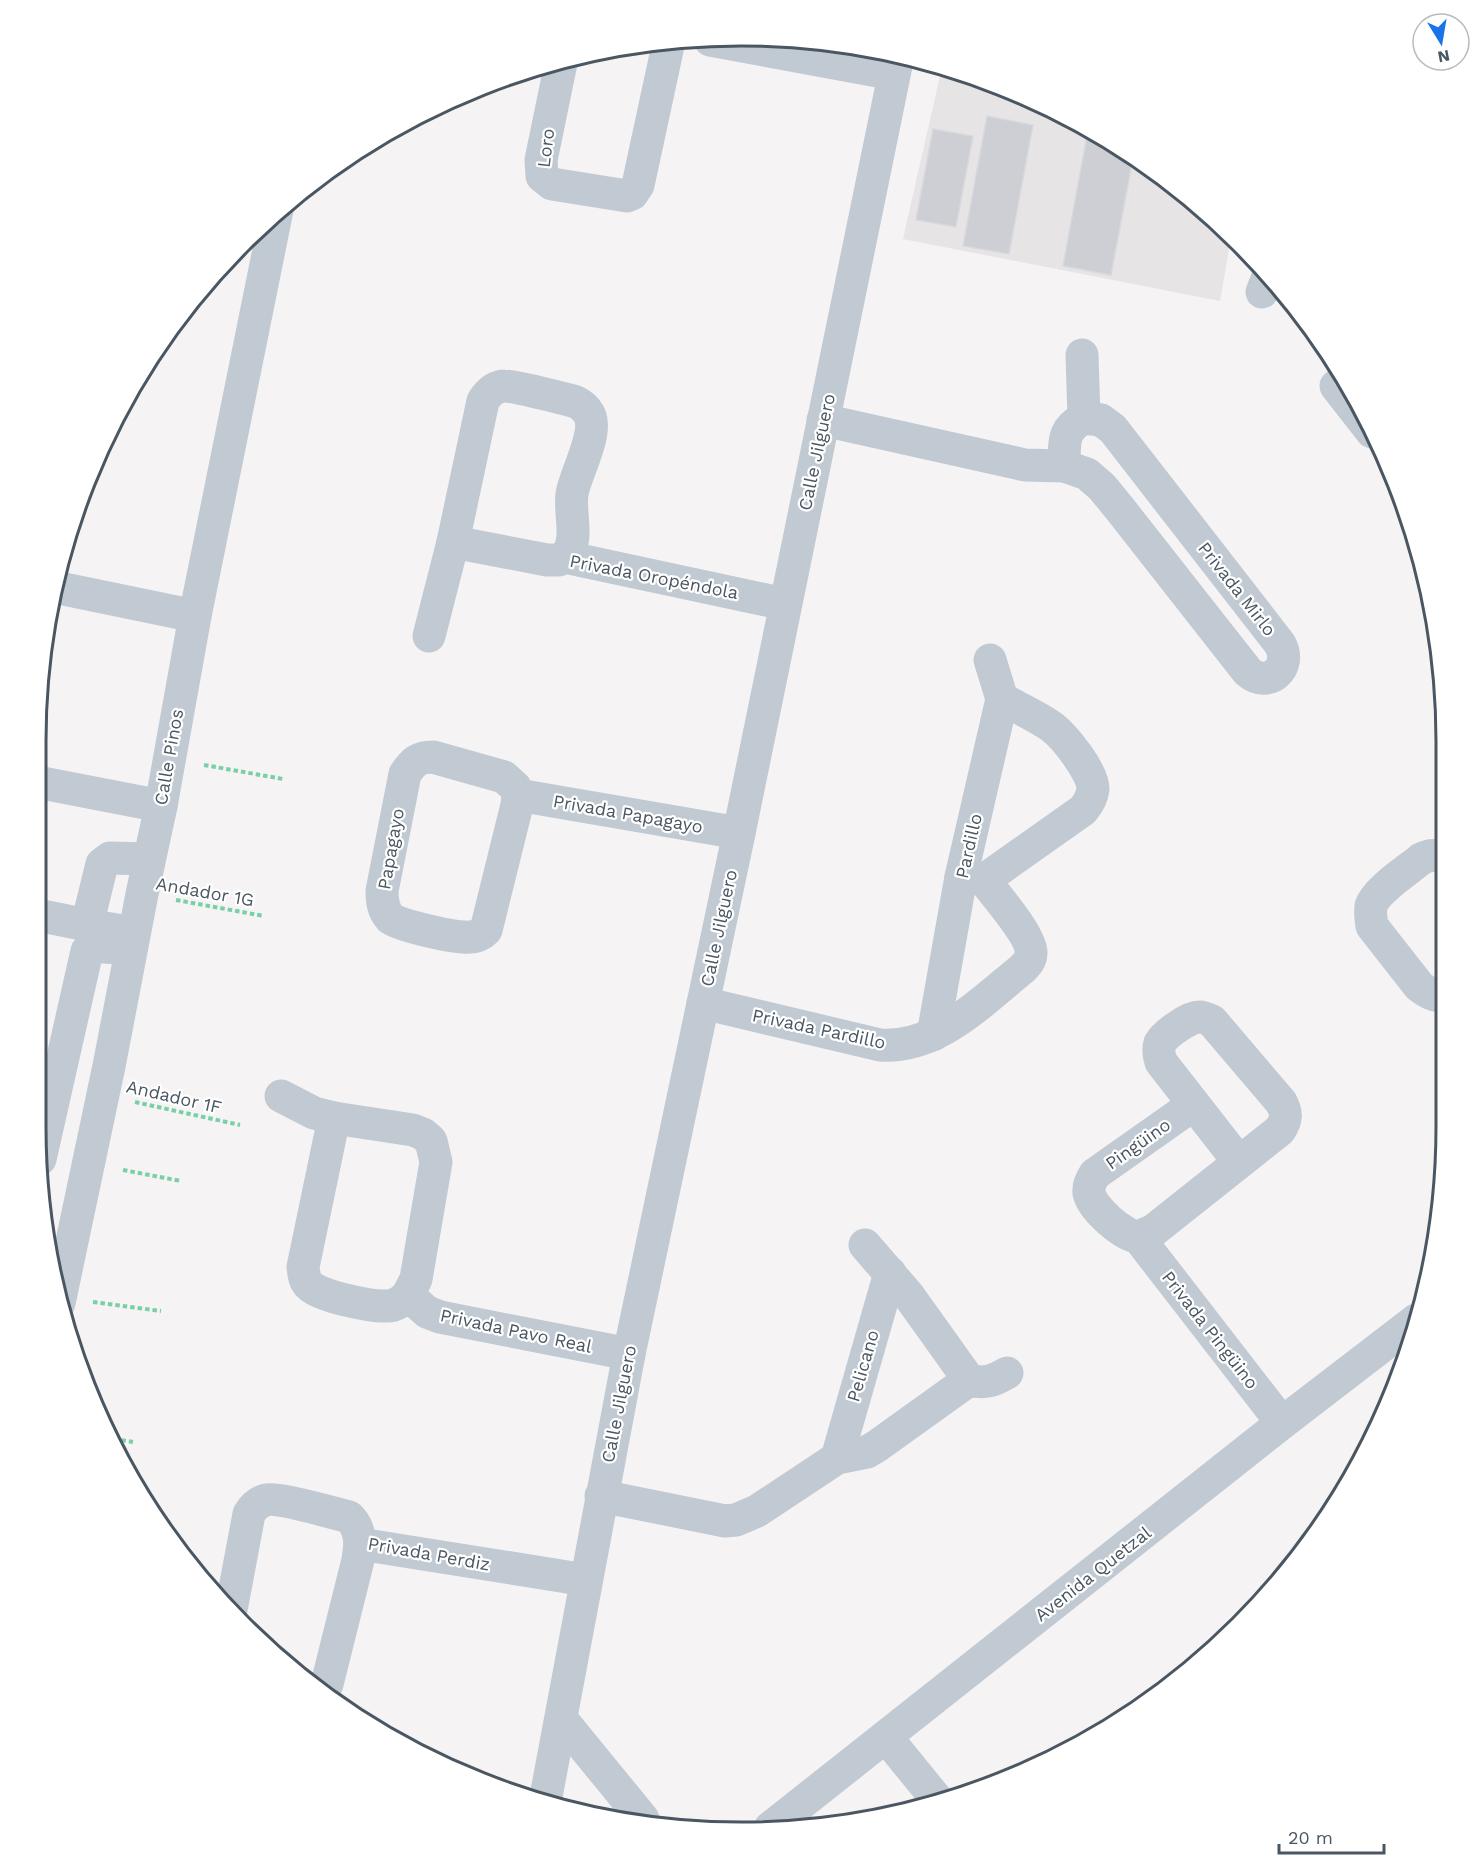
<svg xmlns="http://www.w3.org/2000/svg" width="1483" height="1868" font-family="'Work Sans',sans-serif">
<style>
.education{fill:#e6e4e5}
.building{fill:#cdcfd5;stroke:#d7d9de;stroke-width:1.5}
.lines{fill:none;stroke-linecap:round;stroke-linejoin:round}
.path{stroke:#7ad0a6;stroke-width:4;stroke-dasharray:4.5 3;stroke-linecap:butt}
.minor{stroke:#c1cad2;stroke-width:33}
.labels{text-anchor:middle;stroke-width:4.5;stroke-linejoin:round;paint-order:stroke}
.street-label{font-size:18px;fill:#4a5661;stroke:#fff}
.rim{fill:none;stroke:#4a5661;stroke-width:3}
</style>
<rect width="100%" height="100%" fill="#f5f3f3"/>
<polygon class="education" points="942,67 1054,109 1171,182 1231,238 1220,301 903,239"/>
<g class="building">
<polygon points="987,116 1033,125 1009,254 963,246"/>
<polygon points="933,129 973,136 956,227 916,220"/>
<polygon points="1088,130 1133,158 1111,275 1063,266"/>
</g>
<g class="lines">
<g class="path">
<polyline points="204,765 283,779"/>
<polyline points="176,900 264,916"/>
<polyline points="135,1102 240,1125"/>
<polyline points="123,1170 181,1181"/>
<polyline points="93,1302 161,1311"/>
<polyline points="114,1439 133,1442"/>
</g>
<g class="minor">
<polyline points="710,40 894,74"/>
<polyline points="561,63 541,160 542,176 552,184 627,196 632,194 638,185 669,41"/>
<polyline points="1262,292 1269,274"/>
<polyline points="1345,379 1336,386 1372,432"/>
<path d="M823 420 1025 465 1064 466 1087 474 1102 487 1120 509 1248 672C1268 689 1293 668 1280 644L1113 429 1101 420 1084 418"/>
<path d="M1064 466C1065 443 1061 430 1084 418L1082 355"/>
<polyline points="453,542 547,560 559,560 565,557 785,604"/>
<polyline points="59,588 195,616"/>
<path d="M429 636 453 542 483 401C488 393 495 386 505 386 510 385 570 400 576 402 580 404 585 408 587 411 602 429 575 473 572 494 569 514 580 540 565 557"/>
<polyline points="37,782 161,806"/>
<path d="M518 795 517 805 486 930C480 936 473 938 464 937 452 937 397 925 390 918 383 910 382 901 382 891L405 774C413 762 418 757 433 757L504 777 515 787 518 795 739 833"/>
<path d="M1446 859C1437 854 1430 854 1421 859 1408 870 1376 890 1371 906 1370 913 1371 920 1372 926L1419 986C1428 993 1435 997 1447 996"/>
<path d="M984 880 1083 810C1088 804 1092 798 1093 789 1093 772 1065 737 1052 727 1037 716 1018 708 1002 699"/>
<polyline points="37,915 87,925"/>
<polyline points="129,932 87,925 102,864 110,858 149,859"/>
<path d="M703 1003 880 1045C937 1049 981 1002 1022 969 1027 964 1031 960 1031 953 1032 937 995 894 984 880L961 877"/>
<polyline points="933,1035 961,877 1002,699 990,660"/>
<polyline points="281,1096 314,1113 334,1118 413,1130 423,1134 431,1141 436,1162 416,1279 408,1295"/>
<path d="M1193 1105 1095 1174C1091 1180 1088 1186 1089 1193 1092 1208 1123 1236 1138 1237L1282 1423"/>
<path d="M334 1118 303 1267C304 1274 304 1280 309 1285 318 1296 372 1307 387 1306 396 1306 402 1301 408 1295L427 1312 440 1317 629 1354"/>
<polyline points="40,1159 87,951 92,946 131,949"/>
<path d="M1138 1237 1154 1230 1280 1130C1287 1119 1287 1113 1281 1102L1212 1021C1208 1019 1204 1017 1199 1017 1189 1017 1165 1034 1160 1043 1158 1049 1159 1056 1161 1062L1239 1162"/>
<path d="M865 1245 909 1296 969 1380C985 1384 993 1381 1007 1373"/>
<polyline points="59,1303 109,1066 142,894 161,806 195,616 277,210"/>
<polyline points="837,1458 890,1273"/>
<polyline points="601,1496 725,1521 736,1520 757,1511 837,1458 867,1452 877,1446 969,1380"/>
<path d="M231 1610 249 1514C253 1507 258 1502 266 1500 277 1497 334 1513 349 1517 357 1525 359 1533 360 1544L586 1580"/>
<polyline points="325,1688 327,1684 358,1560 360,1544"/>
<polyline points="562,1720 643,1819"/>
<polyline points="886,1737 939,1802"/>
<polyline points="545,1802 629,1354 739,833 898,56"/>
<polyline points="770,1828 1282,1423 1416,1320"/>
</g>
</g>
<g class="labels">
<g class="street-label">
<text transform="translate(546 148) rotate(-83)" y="6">Loro</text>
<text transform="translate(817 452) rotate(-78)" y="6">Calle Jilguero</text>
<text transform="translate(654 577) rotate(11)" y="6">Privada Oropéndola</text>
<text transform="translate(1237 589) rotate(52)" y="6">Privada Mirlo</text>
<text transform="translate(169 757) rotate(-80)" y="6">Calle Pinos</text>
<text transform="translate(628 814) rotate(10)" y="6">Privada Papagayo</text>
<text transform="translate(969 846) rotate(-77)" y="6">Pardillo</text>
<text transform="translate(391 849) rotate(-80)" y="6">Papagayo</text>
<text transform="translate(205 892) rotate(10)" y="6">Andador 1G</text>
<text transform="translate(719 928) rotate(-78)" y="6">Calle Jilguero</text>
<text transform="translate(819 1029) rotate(12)" y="6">Privada Pardillo</text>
<text transform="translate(174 1097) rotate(13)" y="6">Andador 1F</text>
<text transform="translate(1138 1144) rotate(-35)" y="6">Pingüino</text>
<text transform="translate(1210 1330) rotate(52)" y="6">Privada Pingüino</text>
<text transform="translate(516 1331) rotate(12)" y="6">Privada Pavo Real</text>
<text transform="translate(863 1366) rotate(-74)" y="6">Pelicano</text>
<text transform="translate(619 1404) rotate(-79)" y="6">Calle Jilguero</text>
<text transform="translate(429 1554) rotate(10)" y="6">Privada Perdiz</text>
<text transform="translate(1093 1574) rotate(-38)" y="6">Avenida Quetzal</text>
</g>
</g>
<path d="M0 0H1483V1868H0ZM741 46H741A695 695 0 0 1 1436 741V1127A695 695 0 0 1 741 1822H741A695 695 0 0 1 46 1127V741A695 695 0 0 1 741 46Z" fill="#fff" fill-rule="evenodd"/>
<path class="rim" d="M741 46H741A695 695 0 0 1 1436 741V1127A695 695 0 0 1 741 1822H741A695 695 0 0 1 46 1127V741A695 695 0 0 1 741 46Z"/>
<g transform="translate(1441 42) rotate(169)"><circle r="28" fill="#ffffff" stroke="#b7bbc0" stroke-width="1.5"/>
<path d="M0-4.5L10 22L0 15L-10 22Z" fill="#1a73e8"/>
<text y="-9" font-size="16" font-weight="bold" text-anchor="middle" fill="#4a5661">N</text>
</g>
<path d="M1279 1844v9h105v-9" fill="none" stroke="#4a5661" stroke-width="3"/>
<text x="1288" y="1844" font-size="18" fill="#4a5661" stroke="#ffffff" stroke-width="4.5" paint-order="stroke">20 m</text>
</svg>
